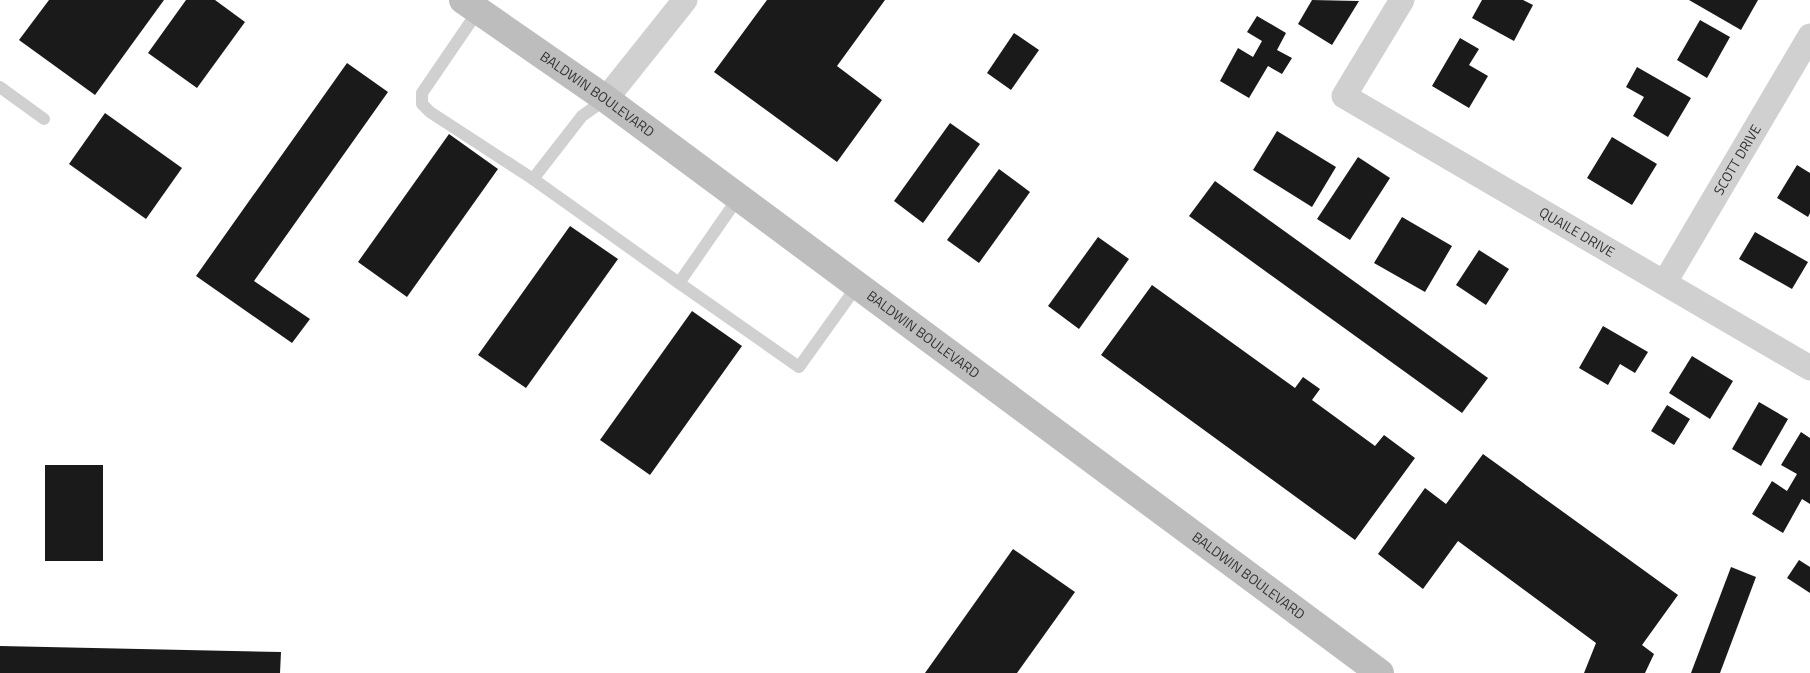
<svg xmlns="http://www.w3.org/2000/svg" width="1810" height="673" font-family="'Titillium Web',sans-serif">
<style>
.building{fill:#1a1a1a}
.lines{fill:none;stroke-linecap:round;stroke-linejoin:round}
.service{stroke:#d0d0d0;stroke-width:12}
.minor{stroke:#d0d0d0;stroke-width:25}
.secondary{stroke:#bdbdbd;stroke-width:28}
.labels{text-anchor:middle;stroke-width:5;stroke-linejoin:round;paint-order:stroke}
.street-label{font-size:14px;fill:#333;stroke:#fff}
</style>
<rect width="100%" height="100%" fill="#fff"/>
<g class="building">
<polygon points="49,0 164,0 95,95 19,40"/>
<polygon points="186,0 215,0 245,22 197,88 148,53"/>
<polygon points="767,0 885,0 837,66 882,100 837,162 714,72"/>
<polygon points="1312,0 1359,1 1332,45 1298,24"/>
<polygon points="1482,0 1523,0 1533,5 1514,41 1472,18"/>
<polygon points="1689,0 1758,0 1741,30"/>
<polygon points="1257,16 1286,33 1277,50 1292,58 1282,74 1268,66 1249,98 1220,81 1238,48 1253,57 1262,41 1247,32"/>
<polygon points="1700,20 1730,37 1707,78 1677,60"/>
<polygon points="1014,33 1039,50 1011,90 987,73"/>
<polygon points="1460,38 1479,49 1469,65 1488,76 1469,108 1432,86"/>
<polygon points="347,63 388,92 254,281 310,319 292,343 196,276"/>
<polygon points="1637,67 1691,98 1668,137 1633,116 1644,97 1626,87"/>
<polygon points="105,113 182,168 146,219 69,164"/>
<polygon points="950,123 980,144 923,223 894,201"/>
<polygon points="1277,131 1336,167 1312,207 1253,170"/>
<polygon points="449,134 498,169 407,297 358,262"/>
<polygon points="1612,137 1657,164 1632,205 1587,178"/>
<polygon points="1358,157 1390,178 1350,240 1317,219"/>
<polygon points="1797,165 1810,173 1810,213 1808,217 1777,198"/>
<polygon points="999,169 1030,192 979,263 947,240"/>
<polygon points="1215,181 1488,378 1462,413 1189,216"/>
<polygon points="1402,217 1452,246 1425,292 1374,263"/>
<polygon points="570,226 618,259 526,388 478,355"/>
<polygon points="1755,232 1808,262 1792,289 1739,259"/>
<polygon points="1098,237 1129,259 1079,329 1048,306"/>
<polygon points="1479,250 1509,269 1486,305 1456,285"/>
<polygon points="1152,285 1295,388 1303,377 1320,389 1312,400 1375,446 1384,435 1415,458 1355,540 1101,355"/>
<polygon points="692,311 742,346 650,475 600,440"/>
<polygon points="1603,326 1648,352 1635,373 1620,364 1608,385 1579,368"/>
<polygon points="1692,356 1733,381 1710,419 1669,393"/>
<polygon points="1759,402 1788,419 1761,466 1732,449"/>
<polygon points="1667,405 1690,419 1674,445 1651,431"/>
<polygon points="1801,432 1810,438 1810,504 1802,499 1783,533 1752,514 1772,481 1787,491 1797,474 1781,465"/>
<polygon points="1483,454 1678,595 1642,645 1654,654 1645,673 1584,673 1596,643 1458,541 1423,589 1378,554 1425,488 1446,504"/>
<rect x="45" y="465" width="58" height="96"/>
<polygon points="1013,549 1075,592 1017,673 925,673"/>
<polygon points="1799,560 1810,567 1810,593 1787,578"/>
<polygon points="1731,567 1756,577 1720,673 1691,673"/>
<polygon points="0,646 281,652 280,673 0,673"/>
</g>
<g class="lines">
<g class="service">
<polyline points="478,11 422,93 422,104 430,112 533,179 582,116 606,99"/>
<polyline points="0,87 44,119"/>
<polyline points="533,179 679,283 738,198"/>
<polyline points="679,283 799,367 857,286"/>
</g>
<g class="minor">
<path id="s1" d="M1402 0 1344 96 1810 368"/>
<polyline points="606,99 685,0"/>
<path id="s2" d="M1665 282 1810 36"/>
</g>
<path class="secondary" id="s3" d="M463 0 606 99 1380 673"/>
</g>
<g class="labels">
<g class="street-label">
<text dy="5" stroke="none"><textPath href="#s3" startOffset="164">BALDWIN BOULEVARD</textPath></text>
<text dy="5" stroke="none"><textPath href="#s2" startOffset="142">SCOTT DRIVE</textPath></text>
<text dy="5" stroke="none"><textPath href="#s1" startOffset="382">QUAILE DRIVE</textPath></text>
<text dy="5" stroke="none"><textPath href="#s3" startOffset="569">BALDWIN BOULEVARD</textPath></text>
<text dy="5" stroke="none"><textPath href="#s3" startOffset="974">BALDWIN BOULEVARD</textPath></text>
</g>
</g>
</svg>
